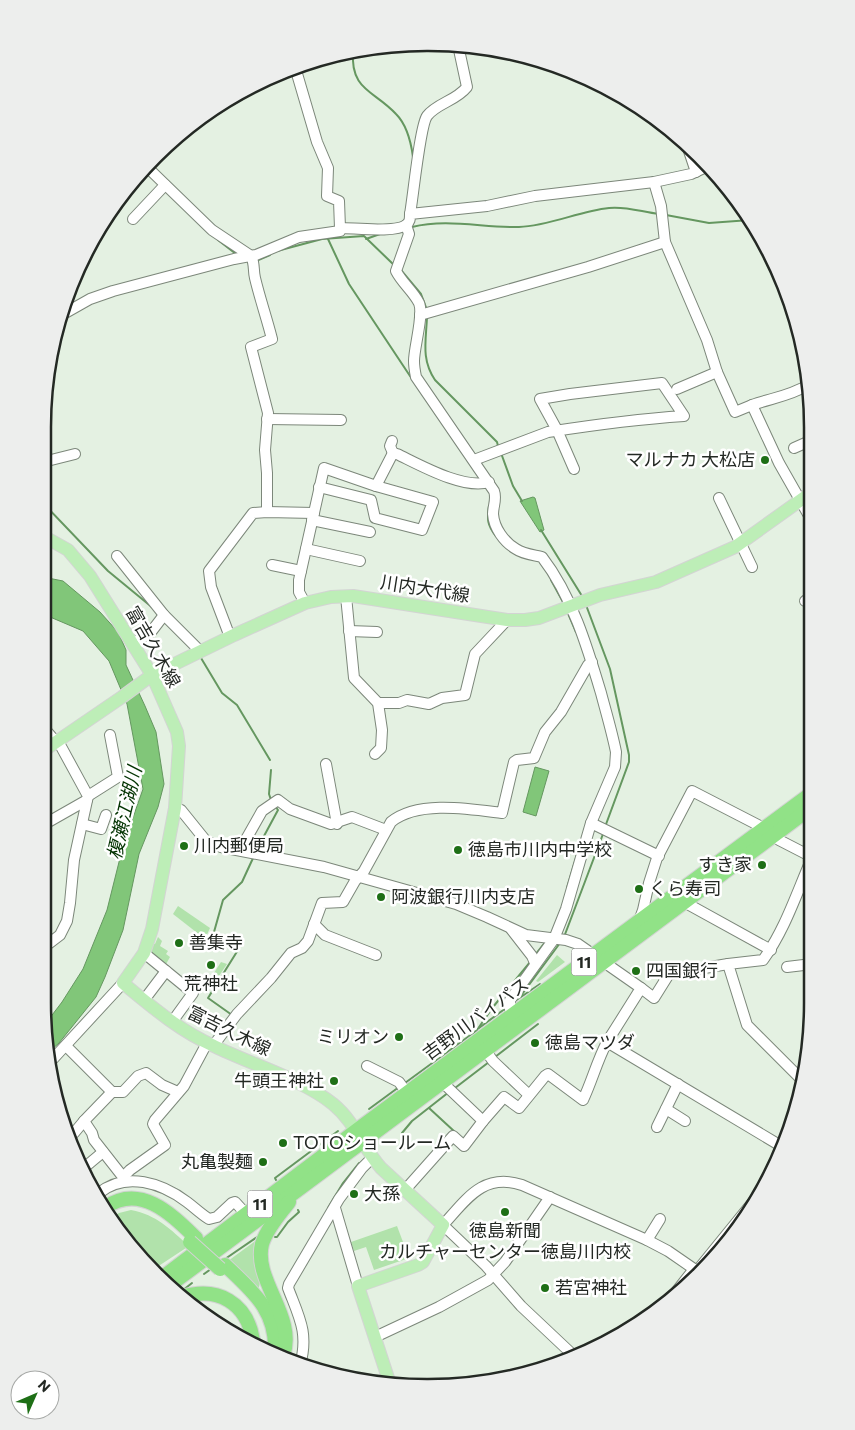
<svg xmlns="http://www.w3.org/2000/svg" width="855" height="1430" font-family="Commissioner,'Noto Sans JP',sans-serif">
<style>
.green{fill:#b1e2ab}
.water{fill:#81c679;stroke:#659760}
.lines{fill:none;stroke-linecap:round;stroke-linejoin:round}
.stream{stroke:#659760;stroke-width:2}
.minor-casing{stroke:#7c877a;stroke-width:12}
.major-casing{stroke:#d3d4d3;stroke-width:14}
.highway-casing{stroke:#d3d4d3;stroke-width:16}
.minor{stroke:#fff;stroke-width:10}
.major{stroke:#bdeeb7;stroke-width:12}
.highway{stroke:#91e287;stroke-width:14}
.highway-bridge-casing{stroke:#d3d4d3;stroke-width:16;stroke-linecap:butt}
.highway-bridge{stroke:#91e287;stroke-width:14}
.poi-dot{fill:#1e6f16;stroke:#fff;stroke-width:2}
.labels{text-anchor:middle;stroke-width:5;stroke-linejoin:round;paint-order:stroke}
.shield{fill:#fff;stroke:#666966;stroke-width:1}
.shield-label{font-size:16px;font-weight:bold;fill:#242924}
.poi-label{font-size:18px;fill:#242924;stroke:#fff;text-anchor:start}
.street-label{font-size:18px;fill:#242924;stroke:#fff}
.water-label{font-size:19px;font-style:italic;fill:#023300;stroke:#fff}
.rim{fill:none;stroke:#242924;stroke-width:2.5}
</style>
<rect width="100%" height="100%" fill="#e4f1e2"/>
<g class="green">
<polygon points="178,906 210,928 205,939 173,914"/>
<polygon points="158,937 162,941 160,946 168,951 166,954 170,957 165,966 148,951 150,943 155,944"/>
<polygon points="557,955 565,962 538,982 536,981"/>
<polygon points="221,962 227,964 207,994 203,990"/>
<path d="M131 1210C157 1215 170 1229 189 1246L154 1269 122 1237 112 1218 119 1213Z"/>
<polygon points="397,1226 409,1258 374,1270 366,1247 354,1251 351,1242"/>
<polygon points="258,1239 261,1279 258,1291 228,1261"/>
</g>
<g class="water">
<polygon points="533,497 535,498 544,530 540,532 520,501"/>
<polygon points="43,577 63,581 100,612 118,632 126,650 126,665 145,706 156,732 164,784 158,807 139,854 123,930 105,977 96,997 59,1043 50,1051 46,1023 62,1002 83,969 107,910 123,846 143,789 127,704 109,661 83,631 43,614"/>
<polygon points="535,767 549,771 536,816 523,812"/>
</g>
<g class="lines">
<g class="stream">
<path d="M353 50C350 91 374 90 396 114 407 125 411 142 413 157"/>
<polyline points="143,170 149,175"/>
<polyline points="666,215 709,223 750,220"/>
<path d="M412 227C447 218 484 228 519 227 550 226 579 211 609 208 626 206 642 212 659 214"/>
<polyline points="328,239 349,284 412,379"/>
<polyline points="366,239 380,234"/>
<polyline points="218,240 236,254"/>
<polyline points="277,251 322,239 364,236 394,265"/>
<polyline points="256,261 270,255"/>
<polyline points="400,269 421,294 427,310"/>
<path d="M427 317C426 341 421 359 435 380L497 442 498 446"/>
<polyline points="501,453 513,486 522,501"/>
<polyline points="43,503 108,571 153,608"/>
<path d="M489 506C487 519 487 525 496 536"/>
<polyline points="541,530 582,596"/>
<polyline points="551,580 563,602"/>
<polyline points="586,605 610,669 629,755 629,762 605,827"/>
<polyline points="567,611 576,632"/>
<polyline points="201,658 222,693 237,705 270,760"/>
<polyline points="271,800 269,794 271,770"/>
<polyline points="257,849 278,810 275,806"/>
<polyline points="567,888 582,838"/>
<polyline points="564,937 603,834"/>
<polyline points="535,955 546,941"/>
<polyline points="520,997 560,943"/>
<polyline points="515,1001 540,984"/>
<polyline points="232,1015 208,998 238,950 237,947 214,932 223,900 242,882 254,856"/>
<polyline points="479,1028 506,1008"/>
<polyline points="477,1030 493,1007 531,961"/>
<polyline points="495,1057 538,1024"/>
<polyline points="405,1083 476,1031"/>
<polyline points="455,1088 489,1062"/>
<polyline points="429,1108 455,1132"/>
<polyline points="369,1109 399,1087"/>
<polyline points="402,1133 412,1121 449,1092"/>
<polyline points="276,1180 275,1178 338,1131"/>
<polyline points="328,1208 343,1183 359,1163"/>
<polyline points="275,1237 277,1237 288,1222 299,1212 298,1210"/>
<polyline points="225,1259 260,1235"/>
<polyline points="204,1274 211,1269"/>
<polyline points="284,1289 287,1298"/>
<polyline points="182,1291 192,1283"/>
<polyline points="295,1362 297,1356"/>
</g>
<g class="minor-casing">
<g id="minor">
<polyline points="295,67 317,142 328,168 327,196 339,201 340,228"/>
<polyline points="688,148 696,172"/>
<path d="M146 166 212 230 251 256C255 264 253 270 255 278 260 299 267 319 272 339L251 347 268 413 265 450 267 473V512"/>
<polyline points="654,182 661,206 665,242 707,340 717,372 735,412 752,405 779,463 812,521"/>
<path d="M410 214C413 198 420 126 427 116 437 103 456 101 467 87L458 45"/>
<polyline points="133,219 165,185"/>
<path d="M406 225 409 234 396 271C402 283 413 291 419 303 424 315 414 347 414 361 414 367 415 372 416 377L494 491C497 499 493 506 493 514 494 528 504 542 516 549 523 554 534 555 542 557 572 596 587 646 601 693 606 712 612 732 616 752L615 767 591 823 566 909 554 939 510 1000V1009L513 1015"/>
<path d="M61 314 67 312 90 299 113 291 234 259 256 255 299 237 340 231V228C355 228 395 233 406 225 410 222 410 219 410 214L487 206 535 196 654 182 691 174 708 166"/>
<polyline points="420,315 588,267 665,242"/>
<polyline points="677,389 717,372"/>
<path d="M752 405C772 398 790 396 808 385"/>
<polyline points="267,419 341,420"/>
<polyline points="392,441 390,446 393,453"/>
<polyline points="794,448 812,440"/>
<path d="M474 460 548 432C593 425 638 419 684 416L662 383 570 394 540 399 557 430 574 469"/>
<polyline points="43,462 75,454"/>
<polyline points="319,487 371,500 375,518 422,530 433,502 376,486"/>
<polyline points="719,498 752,567"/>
<polyline points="312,520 370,532"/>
<polyline points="306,549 360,561"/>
<polyline points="117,556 164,615 200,651"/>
<polyline points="272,565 301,571"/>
<polyline points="346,596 354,678 378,703 382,730 381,748 375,754"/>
<polyline points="805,601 812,596"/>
<path d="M305 603 299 592V580L324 468 376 486 393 453 397 454C420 465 464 490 489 482"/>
<polyline points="349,631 377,632"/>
<polyline points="230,637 211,587 209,571 253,513 267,512 314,513"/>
<polyline points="133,644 151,632 164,615"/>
<polyline points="378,703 399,703 407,700 429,704 442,698 465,695 475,654 507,620"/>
<polyline points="43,727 56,742"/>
<polyline points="326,764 337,824"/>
<polyline points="88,796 118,777 110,735"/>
<polyline points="175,808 181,810 206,841 221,847 324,867 456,904 487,917 526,935 566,940 578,944 641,988 607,1042 781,1146"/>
<polyline points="591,823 659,856"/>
<polyline points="82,824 101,829 106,815"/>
<polyline points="43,825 87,800"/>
<polyline points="774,835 779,840 812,857"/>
<polyline points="240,850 262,811 278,800 290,809 331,824 352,817 386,830"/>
<polyline points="684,902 771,950"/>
<polyline points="639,921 643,910 649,883 657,858 692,791 758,825 762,830"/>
<polyline points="314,924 325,935 376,955"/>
<polyline points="511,929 532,956 535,963"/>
<polyline points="43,948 60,935 67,921 70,903 74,860 88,796 58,741"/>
<polyline points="144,953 193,993 172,1022"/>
<polyline points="787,967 812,964"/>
<polyline points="641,988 654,998 669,974 728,964"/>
<polyline points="144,1000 166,971"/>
<polyline points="66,1046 112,1092 123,1092 138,1076 146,1073 162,1085 178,1092"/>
<path d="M213 1046 237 1014 271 978 291 953 302 948 308 941 322 903 343 902 355 881 364 871 391 822C418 800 470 809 502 813L514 762 517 760 534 758 545 732 561 712 588 665 592 662"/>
<polyline points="485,1050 493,1061 529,1095"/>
<polyline points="52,1060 123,983"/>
<polyline points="367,1066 399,1082 407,1093"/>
<path d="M801 1079 747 1025 728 964 763 960C785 930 797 892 812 858"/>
<polyline points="442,1082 483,1121"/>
<polyline points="112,1092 84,1121 92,1133 94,1140 123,1177"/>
<polyline points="666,1109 685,1121"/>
<polyline points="657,1127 678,1084"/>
<polyline points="74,1133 84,1121"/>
<polyline points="777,1157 793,1122"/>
<polyline points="85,1167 103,1152"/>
<polyline points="125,1181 123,1177 130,1170 165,1145 153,1124 155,1120 184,1086 207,1043"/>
<path d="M405 1190 453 1136 464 1146 483 1121 504 1097 519 1108 545 1076 548 1074 583 1100C592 1081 597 1061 607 1042"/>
<path d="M99 1193C126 1171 162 1183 187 1202 195 1208 201 1214 209 1219L217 1217 232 1203 235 1202 246 1214"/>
<polyline points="335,1208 358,1286"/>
<polyline points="647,1240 660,1219"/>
<polyline points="701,1266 757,1197"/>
<polyline points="672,1297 694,1269"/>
<polyline points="375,1337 439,1307 488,1280 505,1262 550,1197"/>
<path d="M573 1355 521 1306 486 1266 443 1225C466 1200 483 1172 522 1185L647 1240 668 1251 697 1271"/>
<path d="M300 1365C309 1333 299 1317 288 1288L289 1284 339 1199 362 1168 372 1158"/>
</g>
</g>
<g class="major-casing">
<g id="major">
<path d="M43 536 68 550 90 576 152 675 177 732 179 746 175 808 152 929 144 953 123 983C152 1007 180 1031 214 1046 250 1064 302 1079 333 1104 355 1122 363 1148 381 1168L443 1225 423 1262 418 1265 358 1286 389 1381"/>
<polyline points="43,751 122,697 152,675 234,635 305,603 331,597 353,596 507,620 525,620 539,618 600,595 656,582 735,547 812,492"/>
</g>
</g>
<g class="highway-casing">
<g id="highway">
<path d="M106 1207C141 1183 172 1215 196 1238"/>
<path d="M225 1265C252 1291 277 1310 275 1352"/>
<polyline points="163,1277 357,1130 812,793"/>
<polyline points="170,1285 812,807"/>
<path d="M182 1297C218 1286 247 1303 253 1340"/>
<path d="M283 1356C297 1316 253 1281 262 1244 267 1228 280 1214 289 1202"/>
</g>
</g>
<use href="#minor" class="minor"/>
<use href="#major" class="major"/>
<use href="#highway" class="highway"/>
<g class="highway-bridge-casing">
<polyline id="highway-bridge" points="190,1242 220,1269"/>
</g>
<use href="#highway-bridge" class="highway-bridge"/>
</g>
<g class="poi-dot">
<circle cx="765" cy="460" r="5"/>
<circle cx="184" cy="846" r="5"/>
<circle cx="458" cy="850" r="5"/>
<circle cx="762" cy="865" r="5"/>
<circle cx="639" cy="889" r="5"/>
<circle cx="381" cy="897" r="5"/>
<circle cx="179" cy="943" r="5"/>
<circle cx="211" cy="965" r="5"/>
<circle cx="636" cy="971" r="5"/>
<circle cx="399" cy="1037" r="5"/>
<circle cx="535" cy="1043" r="5"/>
<circle cx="334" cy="1081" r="5"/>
<circle cx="283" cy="1143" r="5"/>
<circle cx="263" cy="1162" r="5"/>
<circle cx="354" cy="1194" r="5"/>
<circle cx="505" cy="1212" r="5"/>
<circle cx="545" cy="1288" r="5"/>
</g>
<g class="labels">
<g class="shield">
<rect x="571.5" y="948.5" width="25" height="27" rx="4"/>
<rect x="247.5" y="1190.5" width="25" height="27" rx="4"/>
</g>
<g class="shield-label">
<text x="584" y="968">11</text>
<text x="260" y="1210">11</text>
</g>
<g class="poi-label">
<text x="755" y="466" text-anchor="end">マルナカ 大松店</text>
<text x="194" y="852">川内郵便局</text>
<text x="468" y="856">徳島市川内中学校</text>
<text x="752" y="871" text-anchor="end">すき家</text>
<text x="649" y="895">くら寿司</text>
<text x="391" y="903">阿波銀行川内支店</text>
<text x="189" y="949">善集寺</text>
<text x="646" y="977">四国銀行</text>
<text x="211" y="990" text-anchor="middle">荒神社</text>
<text x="389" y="1043" text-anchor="end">ミリオン</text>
<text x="545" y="1049">徳島マツダ</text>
<text x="324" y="1087" text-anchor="end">牛頭王神社</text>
<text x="293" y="1149">TOTOショールーム</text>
<text x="253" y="1168" text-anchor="end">丸亀製麺</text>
<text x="364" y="1200">大孫</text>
<text x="505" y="1237" text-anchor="middle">徳島新聞<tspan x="505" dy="21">カルチャーセンター徳島川内校</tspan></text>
<text x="555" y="1294">若宮神社</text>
</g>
<g class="street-label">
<text transform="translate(425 589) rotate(9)" y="6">川内大代線</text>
<text transform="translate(153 647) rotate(60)" y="6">富吉久木線</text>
<text transform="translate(476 1019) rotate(-36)" y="6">吉野川バイパス</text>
<text transform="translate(229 1031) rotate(26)" y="6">富吉久木線</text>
</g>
<g class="water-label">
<text transform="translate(124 813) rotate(-77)" y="7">榎瀬江湖川</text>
</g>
</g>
<path d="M0 0H855V1430H0ZM427 51H428A376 376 0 0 1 804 427V1003A376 376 0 0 1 428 1379H427A376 376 0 0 1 51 1003V427A376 376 0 0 1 427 51Z" fill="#edeeed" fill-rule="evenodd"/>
<path class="rim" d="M427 51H428A376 376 0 0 1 804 427V1003A376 376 0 0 1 428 1379H427A376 376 0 0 1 51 1003V427A376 376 0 0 1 427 51Z"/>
<g transform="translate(35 1395) rotate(45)"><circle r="24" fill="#ffffff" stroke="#a7a9a7"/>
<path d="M0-4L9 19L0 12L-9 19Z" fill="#1e6f16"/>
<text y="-8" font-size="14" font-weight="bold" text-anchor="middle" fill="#242924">N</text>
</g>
</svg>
